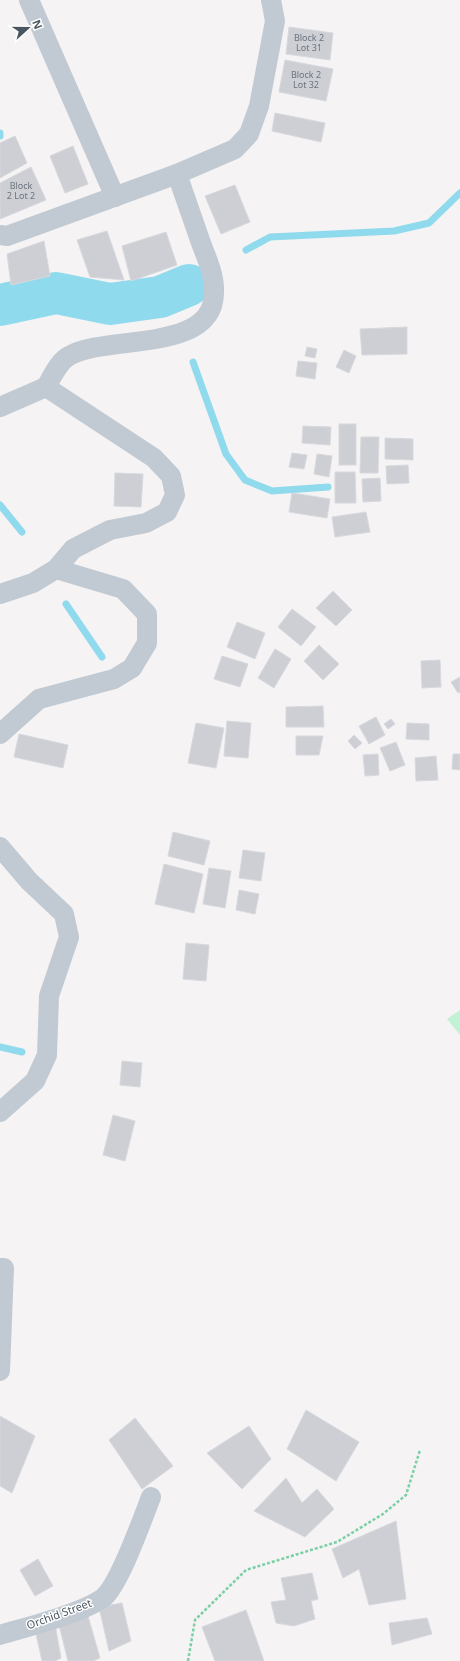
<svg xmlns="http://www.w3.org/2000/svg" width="460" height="1661" font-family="'Noto Sans',sans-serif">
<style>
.green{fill:#c3f1d5}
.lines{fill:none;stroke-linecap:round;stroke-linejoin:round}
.stream{stroke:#90daee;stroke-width:7}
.river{stroke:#90daee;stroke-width:42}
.building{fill:#cdcfd5;stroke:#d7d9de}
.path{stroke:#7ad0a6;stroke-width:2.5;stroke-dasharray:3 2;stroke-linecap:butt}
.street{stroke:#c1cad2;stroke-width:20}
.labels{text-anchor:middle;stroke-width:3;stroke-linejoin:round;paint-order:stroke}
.number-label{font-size:9px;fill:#6b747e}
.street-label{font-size:11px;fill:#4a5661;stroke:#fff}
</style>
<rect width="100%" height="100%" fill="#f5f3f3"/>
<polygon class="green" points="460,1010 460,1035 447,1019"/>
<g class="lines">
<g class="stream">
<polyline points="0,133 0,136"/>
<polyline points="246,250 270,237 394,231 429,223 460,193"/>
<polyline points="193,362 226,454 245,480 272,491 328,487"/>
<polyline points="0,505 22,532"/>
<polyline points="66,604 102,657"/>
<polyline points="0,1047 22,1052"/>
</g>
<polyline class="river" points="0,305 56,293 110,304 160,297 189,285"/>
</g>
<g class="building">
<polygon points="289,27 333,33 330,60 286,54"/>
<polygon points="285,60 333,69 326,101 279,92"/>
<polygon points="275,113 325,123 321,142 272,131"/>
<polygon points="15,136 27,163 0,178 0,143"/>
<polygon points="73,146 88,184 65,193 50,156"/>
<polygon points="31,167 46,200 0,219 0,183"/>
<polygon points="235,185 250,222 221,234 205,196"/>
<polygon points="107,231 124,280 90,277 77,240"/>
<polygon points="166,232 177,265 131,281 122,246"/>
<polygon points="44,241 50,276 11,285 7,254"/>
<polygon points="407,327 407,354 362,355 360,329"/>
<polygon points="307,347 317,349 315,358 305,356"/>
<polygon points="344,350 356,356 349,373 336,367"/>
<polygon points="298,361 317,363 315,379 296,376"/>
<rect x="339" y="424" width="17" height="41"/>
<polygon points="303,426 331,427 330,445 302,443"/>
<polygon points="361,437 379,437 378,473 360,473"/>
<polygon points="385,438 413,439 413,460 385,459"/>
<polygon points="292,453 307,455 304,469 289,467"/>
<polygon points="317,454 332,456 329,477 314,474"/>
<polygon points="408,465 409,483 387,484 386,466"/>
<polygon points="335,472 355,472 356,503 335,503"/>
<polygon points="115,473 143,474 141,507 114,506"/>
<polygon points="380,478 381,501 363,502 362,479"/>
<polygon points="292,493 330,499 327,518 289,512"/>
<polygon points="366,512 370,532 335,537 332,517"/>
<polygon points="333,591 352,610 336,626 316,608"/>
<polygon points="292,609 316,627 301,646 278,627"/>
<polygon points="237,622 265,633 255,659 227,647"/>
<polygon points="319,645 339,664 323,680 304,661"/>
<polygon points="275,649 291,659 274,688 258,678"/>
<polygon points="222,656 248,664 240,687 214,679"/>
<polygon points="440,660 441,687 422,688 421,661"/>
<polygon points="460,677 460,692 458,693 451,682"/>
<polygon points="323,706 324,727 286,727 286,707"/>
<polygon points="376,717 385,735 369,744 359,726"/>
<polygon points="391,719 395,724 388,729 384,724"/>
<polygon points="227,721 251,723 248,758 224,756"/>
<polygon points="196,723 224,728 216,768 188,763"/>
<polygon points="407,723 429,724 429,740 406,739"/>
<polygon points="19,734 68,745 63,768 14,757"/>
<polygon points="354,735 362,743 355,749 348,741"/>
<polygon points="296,736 323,736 319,755 296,755"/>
<polygon points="396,742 405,765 390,771 380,748"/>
<polygon points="378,754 379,775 365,776 363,755"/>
<polygon points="453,754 460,754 460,770 452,769"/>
<polygon points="436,756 438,780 416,781 415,758"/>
<polygon points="173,832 210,841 204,865 168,856"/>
<polygon points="243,850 265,853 261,881 239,878"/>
<polygon points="164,864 203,874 194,913 155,904"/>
<polygon points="209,868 231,871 225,908 203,904"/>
<polygon points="239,890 259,894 255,914 236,910"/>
<polygon points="186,943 209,945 206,981 183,979"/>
<polygon points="122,1061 142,1063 140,1087 120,1085"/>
<polygon points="113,1115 135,1121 125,1161 103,1155"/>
<polygon points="306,1410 359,1442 336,1481 287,1449"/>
<polygon points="0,1416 35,1436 12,1493 0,1486"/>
<polygon points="135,1418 173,1466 142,1489 109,1440"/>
<polygon points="249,1426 271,1459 242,1489 207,1453"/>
<polygon points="286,1478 302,1503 317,1489 334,1509 305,1537 254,1511"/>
<polygon points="396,1521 406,1599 369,1605 359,1569 343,1578 332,1549"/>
<polygon points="38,1559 53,1586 35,1596 20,1570"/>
<polygon points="312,1573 318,1599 311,1601 315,1619 294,1626 276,1623 271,1602 286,1600 281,1578"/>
<polygon points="122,1603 131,1641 109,1651 99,1607"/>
<polygon points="246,1610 264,1661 215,1661 202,1627"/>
<polygon points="88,1616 100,1658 93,1661 68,1661 59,1625"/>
<polygon points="427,1618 432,1634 392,1645 389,1623"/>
<polygon points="55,1624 61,1658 55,1661 42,1661 35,1630"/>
</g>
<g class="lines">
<polyline class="path" points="188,1661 195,1620 246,1570 337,1542 383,1514 406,1495 420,1450"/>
<g class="street">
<polyline points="29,0 115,197"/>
<polyline points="0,235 7,236 177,174 235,149 249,134 259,106 275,21 271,0"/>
<path d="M46 387C52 377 59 361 69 356 106 334 213 354 214 293 215 276 207 259 201 243 193 220 185 197 177 174"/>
<polyline points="0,407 46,387 154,458 171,476 175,495 167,512 146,523 110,530 73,549 56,569 33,583 0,594"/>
<polyline points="0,734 39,699 114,679 132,668 147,643 147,614 123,589 56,569"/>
<polyline points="0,847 29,881 64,914 69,937 49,996 47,1055 35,1081 0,1112"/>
<polyline points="0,1268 4,1268 0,1371"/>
<path d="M0 1635C26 1627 84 1613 104 1597 120 1583 142 1520 151 1497"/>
</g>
</g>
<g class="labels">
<g class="number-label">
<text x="309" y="41">Block 2<tspan x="309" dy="10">Lot 31</tspan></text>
<text x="306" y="78">Block 2<tspan x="306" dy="10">Lot 32</tspan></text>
<text x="21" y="189">Block<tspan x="21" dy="10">2 Lot 2</tspan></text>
</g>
<g class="street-label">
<text transform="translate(59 1614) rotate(-20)" y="4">Orchid Street</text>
</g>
</g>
<g transform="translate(28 28) rotate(69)" stroke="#ffffff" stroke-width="3" paint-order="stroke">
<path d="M0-3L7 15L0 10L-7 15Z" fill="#4a5661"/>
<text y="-6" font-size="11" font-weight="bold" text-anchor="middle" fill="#4a5661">N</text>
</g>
</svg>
